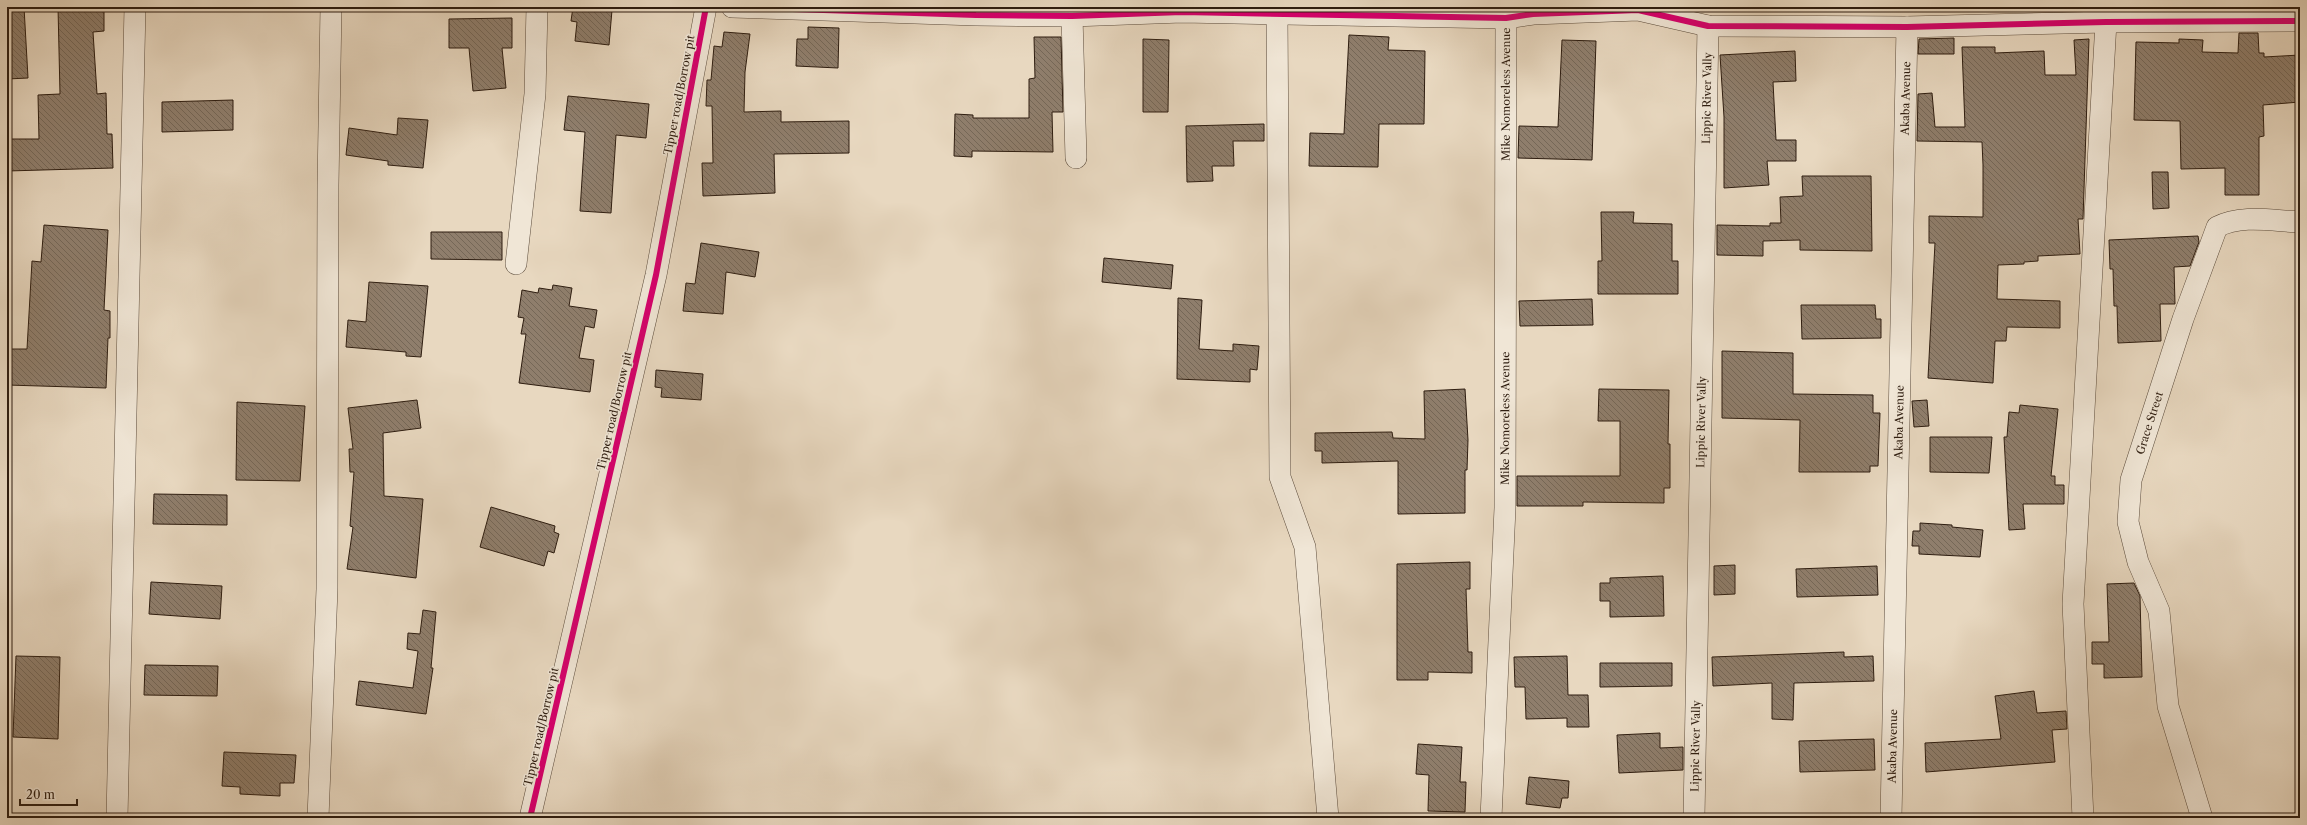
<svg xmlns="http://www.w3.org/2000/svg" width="2307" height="825" font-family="'Libre Caslon Text',serif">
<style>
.building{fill:url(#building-back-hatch);stroke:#2e1d10}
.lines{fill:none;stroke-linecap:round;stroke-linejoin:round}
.street-casing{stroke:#5c4c3c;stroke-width:22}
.street{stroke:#f0e6d6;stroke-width:21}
.cycleway-casing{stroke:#f0e6d6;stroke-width:8}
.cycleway{stroke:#d6006c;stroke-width:6}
.labels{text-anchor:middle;stroke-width:3;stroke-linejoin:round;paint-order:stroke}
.street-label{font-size:11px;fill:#2e1d10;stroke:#f0e6d6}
</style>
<defs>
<pattern id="building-back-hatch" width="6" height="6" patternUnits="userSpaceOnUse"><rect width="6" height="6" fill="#8f7e6c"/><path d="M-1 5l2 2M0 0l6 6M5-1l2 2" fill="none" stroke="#756757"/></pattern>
</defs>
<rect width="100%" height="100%" fill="#e8d8c0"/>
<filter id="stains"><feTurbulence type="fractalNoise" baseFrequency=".005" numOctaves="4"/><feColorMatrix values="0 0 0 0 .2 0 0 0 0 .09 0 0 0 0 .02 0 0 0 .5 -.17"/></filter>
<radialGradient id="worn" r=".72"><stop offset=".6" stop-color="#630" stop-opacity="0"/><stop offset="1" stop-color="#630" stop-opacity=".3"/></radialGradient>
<g class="building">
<polygon points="7,7 24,7 28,78 7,79"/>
<polygon points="58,7 104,7 104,31 93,32 97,94 106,93 107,134 112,134 113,168 7,171 7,139 39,139 38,95 60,94"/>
<polygon points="573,7 612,10 609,45 575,41 577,22 571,21"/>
<polygon points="512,18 512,48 502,48 506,88 473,91 469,48 449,48 449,19"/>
<polygon points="808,27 839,28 838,68 796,66 797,39 808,39"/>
<polygon points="724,32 750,34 745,72 744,112 781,111 781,122 849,121 849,153 774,154 775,193 703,196 702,163 713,163 712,106 706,106 707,80 711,80 714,46 722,47"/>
<polygon points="2239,33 2258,33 2259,53 2264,53 2264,57 2300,55 2300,102 2263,105 2264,136 2259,137 2259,195 2225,195 2225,168 2181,169 2180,121 2134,120 2136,42 2179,43 2179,39 2203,40 2202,52 2238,53"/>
<polygon points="1349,35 1389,37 1388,50 1425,51 1424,124 1379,124 1378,167 1309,166 1310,133 1344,134"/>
<polygon points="1034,37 1061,37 1063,112 1052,112 1053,152 972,151 972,157 954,156 955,114 973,115 973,118 1029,118 1029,79 1035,78"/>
<polygon points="1954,38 1954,54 1918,54 1919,39"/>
<polygon points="1143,39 1169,40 1168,112 1143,112"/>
<polygon points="2089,39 2083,219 2078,219 2080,254 2038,256 2038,261 2024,262 2024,264 1998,265 1997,299 2060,301 2060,328 2007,327 2006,341 1995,341 1993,383 1928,378 1935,243 1929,243 1929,216 1983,217 1983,165 1982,142 1917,141 1918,94 1932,93 1935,127 1965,127 1962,47 1995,47 1995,53 2044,51 2045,75 2076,75 2074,40"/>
<polygon points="1562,40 1596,41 1592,160 1518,158 1519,126 1558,127"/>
<polygon points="1795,51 1796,81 1773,82 1776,140 1796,140 1796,161 1767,161 1769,185 1724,188 1724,117 1720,55"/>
<polygon points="568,96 649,104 646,138 616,135 611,213 580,211 585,132 564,130"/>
<polygon points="233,100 233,130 162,132 162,102"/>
<polygon points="398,118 428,120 423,168 388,165 388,161 346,155 349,128 397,135"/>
<polygon points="1264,124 1264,141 1233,141 1234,166 1212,166 1213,181 1187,182 1186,126"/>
<polygon points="2152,172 2168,172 2169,208 2153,209"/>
<polygon points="1802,176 1871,176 1872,251 1800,250 1800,240 1763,241 1763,256 1717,255 1717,225 1770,226 1770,223 1781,223 1780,197 1803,196"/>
<polygon points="1601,212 1634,212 1633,223 1672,224 1672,261 1678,261 1678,294 1598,294 1598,261 1602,261"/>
<polygon points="44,225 108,230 104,310 110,311 110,338 108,338 106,388 7,385 7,349 27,349 32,261 41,262"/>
<polygon points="431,232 502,232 502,260 431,259"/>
<polygon points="2198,236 2199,242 2190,266 2174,267 2175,304 2160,304 2161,341 2118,343 2117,306 2114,306 2113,269 2110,269 2109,240"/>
<polygon points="701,243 759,252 755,277 726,272 723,314 683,311 686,283 695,284"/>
<polygon points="1104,258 1173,265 1171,289 1102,282"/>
<polygon points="369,282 428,286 421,357 406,356 406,352 346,347 348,320 366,322"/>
<polygon points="553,285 572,288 569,306 597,310 594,328 585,326 579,358 594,360 590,392 519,383 526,334 521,334 524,318 518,317 522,290 538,293 539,288 552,290"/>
<polygon points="1178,298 1202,300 1199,349 1233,351 1233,344 1259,346 1257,370 1250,369 1250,382 1177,379"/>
<polygon points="1592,299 1593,325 1520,326 1519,301"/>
<polygon points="1801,305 1875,305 1876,319 1881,319 1881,338 1802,339"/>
<polygon points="1722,351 1793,353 1793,394 1873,395 1873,413 1880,413 1878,466 1870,466 1870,472 1799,472 1800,420 1722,418"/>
<polygon points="656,370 703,374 701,400 661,397 662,388 655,387"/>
<polygon points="1465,389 1468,440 1467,470 1465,470 1465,513 1398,514 1398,461 1322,463 1322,451 1315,451 1315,433 1392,432 1393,438 1425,439 1424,391"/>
<polygon points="1599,389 1669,390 1668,444 1670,444 1670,488 1664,488 1664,503 1583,502 1583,506 1517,506 1517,476 1620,476 1620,421 1598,421"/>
<polygon points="417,400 421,428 383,433 384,496 423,499 416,578 347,569 353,527 350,526 354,472 350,472 349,449 353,449 348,408"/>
<polygon points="1927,400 1929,426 1914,427 1912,401"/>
<polygon points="237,402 305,406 300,481 236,480"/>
<polygon points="2020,405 2058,409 2051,476 2055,476 2055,485 2064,485 2064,504 2023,504 2025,529 2009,530 2004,437 2007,437 2009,412 2019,413"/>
<polygon points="1930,437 1992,437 1989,473 1930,472"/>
<polygon points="154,494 227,495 227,525 153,524"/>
<polygon points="491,507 555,526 554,532 559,534 554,553 548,551 544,566 480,547"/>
<polygon points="1920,523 1952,525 1952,527 1983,530 1980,557 1919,554 1919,546 1912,546 1913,531 1920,531"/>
<polygon points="1470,562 1470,589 1466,589 1468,652 1472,652 1472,673 1428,672 1428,680 1397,680 1397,564"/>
<polygon points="1735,565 1735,594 1714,595 1714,566"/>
<polygon points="1877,566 1878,595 1797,597 1796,569"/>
<polygon points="1663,576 1664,616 1610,617 1610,601 1600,601 1600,583 1610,583 1610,578"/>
<polygon points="151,582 222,586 220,619 149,614"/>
<polygon points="2134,583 2140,596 2142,677 2104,678 2104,664 2092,664 2092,642 2109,642 2107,584"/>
<polygon points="423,610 436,612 431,668 433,668 426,714 356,705 359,681 413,688 418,651 407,649 408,633 420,634"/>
<polygon points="1844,652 1844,657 1873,656 1874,681 1794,683 1793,720 1772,719 1772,683 1713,686 1712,657"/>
<polygon points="16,656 60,657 58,739 13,737"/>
<polygon points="1567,656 1568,695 1588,695 1589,727 1567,727 1567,718 1526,719 1525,687 1515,687 1514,657"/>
<polygon points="1600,663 1672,663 1672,686 1600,687"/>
<polygon points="145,665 218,666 217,696 144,695"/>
<polygon points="2034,691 2037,713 2066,711 2067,729 2052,730 2055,762 1926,772 1925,743 2001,739 1995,696"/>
<polygon points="1660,733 1660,748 1683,747 1683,770 1619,773 1617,735"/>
<polygon points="1874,739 1875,770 1800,772 1799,741"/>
<polygon points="1418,744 1462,747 1460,782 1466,782 1465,812 1428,811 1429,775 1416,774"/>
<polygon points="224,752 296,755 294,783 280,783 280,796 240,794 240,787 222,786"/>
<polygon points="1529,777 1569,781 1568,798 1562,798 1560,808 1526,804"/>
</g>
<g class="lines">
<g class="street-casing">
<g id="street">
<polyline points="732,7 976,15 1072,16 1182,12 1506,18 1533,14 1638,10 1708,26 1907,27 2106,22 2300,21"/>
<polyline points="1277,14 1280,477 1305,547 1328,818"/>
<polyline points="1072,16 1076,158"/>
<polyline points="516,264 535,94 537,7"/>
<polyline points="117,818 135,7"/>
<polyline points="318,818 327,589 328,185 331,7"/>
<polyline points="530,818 656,275 706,7"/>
<path id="s1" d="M1491 818 1505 508 1506 18"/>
<path id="s2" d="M1694 818 1708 26"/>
<path id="s3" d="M1891 818 1907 27"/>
<polyline points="2083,818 2073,604 2106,22"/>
<path id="s4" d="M2202 818 2168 706 2159 611 2138 562 2128 522 2131 480 2183 319 2217 227C2241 214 2273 221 2300 222"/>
</g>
</g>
<use href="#street" class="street"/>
<g class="cycleway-casing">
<g id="cycleway">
<polyline points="732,7 976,15 1072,16 1182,12 1506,18 1533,14 1638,10 1708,26 1907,27 2106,22 2300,21"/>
<polyline points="530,818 656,275 706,7"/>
</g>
</g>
<use href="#cycleway" class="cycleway"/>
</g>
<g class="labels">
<g class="street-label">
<text dy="4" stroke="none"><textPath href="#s1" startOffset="724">Mike Nomoreless Avenue</textPath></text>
<text transform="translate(679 95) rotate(-79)" y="4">Tipper road/Borrow pit</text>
<text dy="4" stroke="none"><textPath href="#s2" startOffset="720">Lippic River Vally</textPath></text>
<text dy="4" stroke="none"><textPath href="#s3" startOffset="720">Akaba Avenue</textPath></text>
<text transform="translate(614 411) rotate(-77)" y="4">Tipper road/Borrow pit</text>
<text dy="4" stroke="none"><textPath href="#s1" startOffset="400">Mike Nomoreless Avenue</textPath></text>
<text dy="4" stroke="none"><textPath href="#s2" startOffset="396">Lippic River Vally</textPath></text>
<text dy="4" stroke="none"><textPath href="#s3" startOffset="396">Akaba Avenue</textPath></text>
<text dy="4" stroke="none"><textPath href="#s4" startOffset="409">Grace Street</textPath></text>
<text transform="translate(541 727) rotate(-77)" y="4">Tipper road/Borrow pit</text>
<text dy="4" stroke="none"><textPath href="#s2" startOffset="72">Lippic River Vally</textPath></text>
<text dy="4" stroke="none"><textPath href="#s3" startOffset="72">Akaba Avenue</textPath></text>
</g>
</g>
<rect width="2307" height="825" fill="none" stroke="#e8d8c0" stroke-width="24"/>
<rect x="8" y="8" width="2291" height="809" fill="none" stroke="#2e1d10" stroke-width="2"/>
<rect x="12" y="12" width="2283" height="801" fill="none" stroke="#2e1d10"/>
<path d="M20 799v6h57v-6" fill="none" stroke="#2e1d10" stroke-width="2"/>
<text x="26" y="799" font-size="12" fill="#2e1d10" stroke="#f0e6d6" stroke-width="3" paint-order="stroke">20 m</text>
<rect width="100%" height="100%" filter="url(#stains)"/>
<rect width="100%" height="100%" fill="url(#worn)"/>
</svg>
